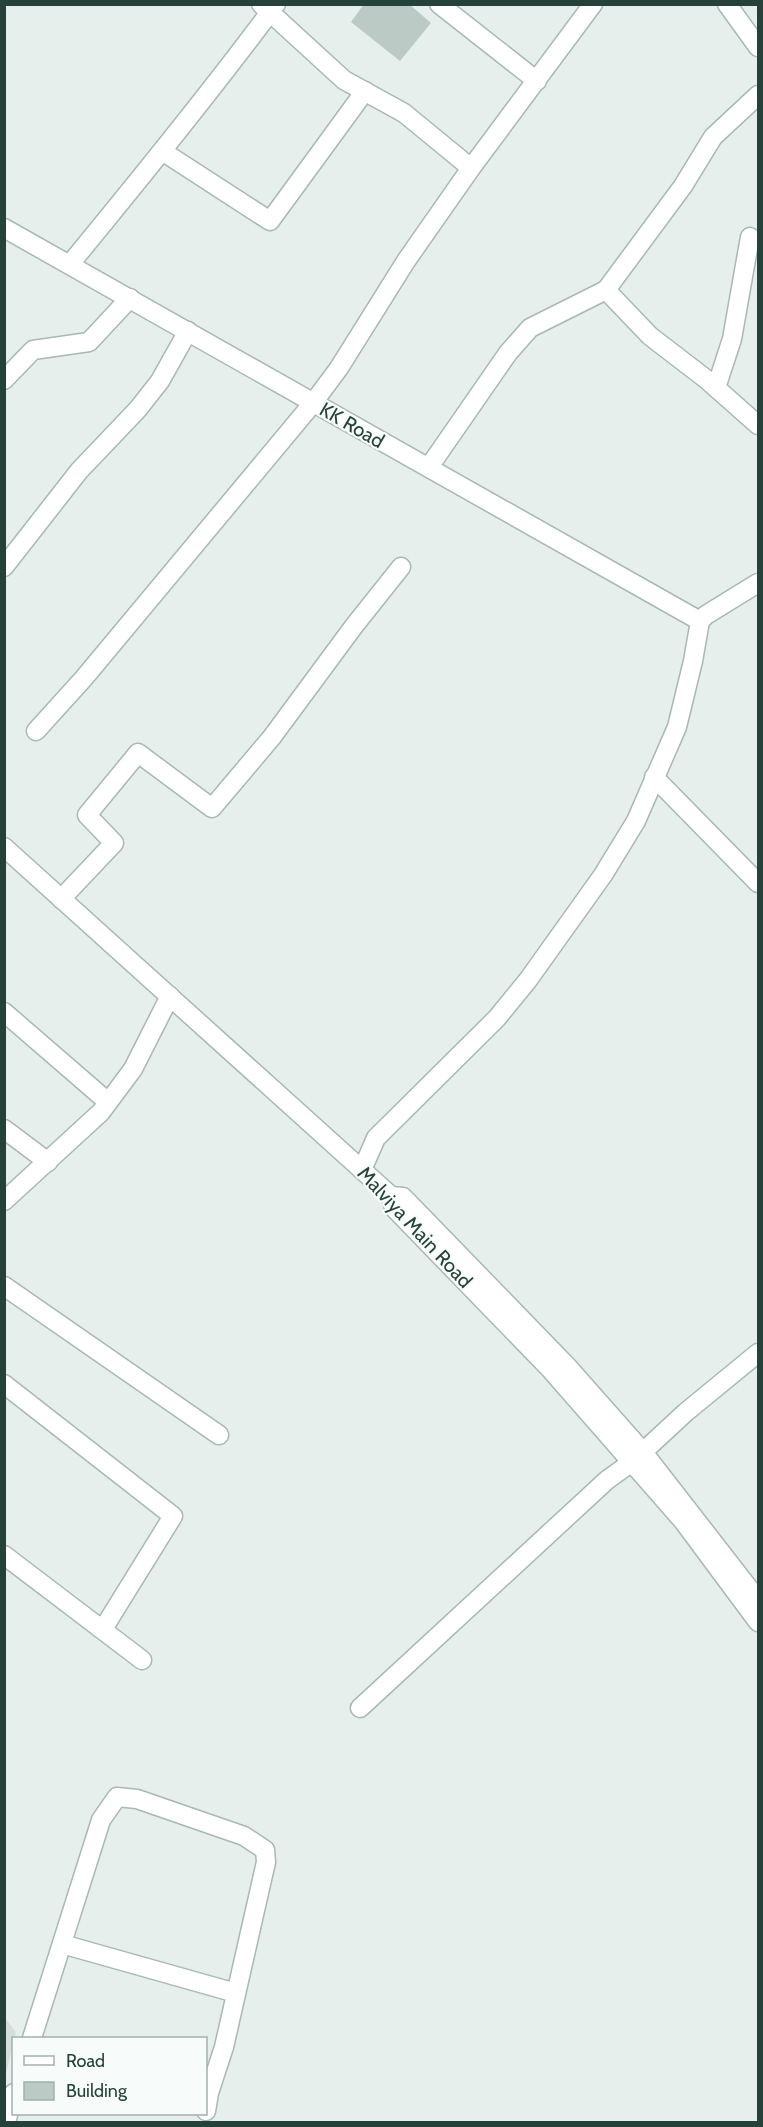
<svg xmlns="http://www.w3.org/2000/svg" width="763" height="2127" font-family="Cabin,sans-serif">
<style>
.built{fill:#d4dfda}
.building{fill:#bbcac4}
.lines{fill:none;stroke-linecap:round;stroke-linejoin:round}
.minor-casing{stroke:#a8b8b2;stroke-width:21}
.minor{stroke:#fff;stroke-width:18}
.labels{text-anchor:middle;stroke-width:4.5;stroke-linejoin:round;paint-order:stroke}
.street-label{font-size:20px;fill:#24423a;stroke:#f7fbf9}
</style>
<rect width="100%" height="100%" fill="#e6efeb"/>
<polygon class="built" points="5,2018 16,2032 5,2077"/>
<polygon class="building" points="364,4 409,4 431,23 400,61 351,22"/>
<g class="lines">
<g class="minor-casing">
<g id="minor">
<polyline points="261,4 344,80 404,113 471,168"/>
<polyline points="439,4 537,81"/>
<polyline points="727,4 758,47"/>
<polyline points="162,151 270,221 365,91"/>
<polyline points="4,228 700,621"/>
<path d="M70 264C140 179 210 93 276 4"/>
<polyline points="606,290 683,186 713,137 758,95"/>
<polyline points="4,380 33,350 89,342 130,298"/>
<polyline points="716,388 732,339 750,237"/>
<polyline points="429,467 508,353 530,328 606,290 650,336 706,379 758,425"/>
<polyline points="4,567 79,471 138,409 160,381 188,331"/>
<polyline points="36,731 84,678 313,403 339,368 406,261 471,168 593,4"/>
<polyline points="654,777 758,883"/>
<polyline points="4,847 391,1196 394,1208 551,1370 683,1521 758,1622"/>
<polyline points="61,899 114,843 87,815 138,753 212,808 272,737 354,626 401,567"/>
<polyline points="4,1012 108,1102"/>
<polyline points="4,1129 48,1162"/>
<polyline points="362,1170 376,1138 497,1018 528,980 603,875 636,821 677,727 693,661 700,621 706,615 758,583"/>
<polyline points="391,1196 403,1197 567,1366 643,1452 758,1600"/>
<polyline points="4,1201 101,1112 133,1069 170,996"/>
<polyline points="4,1286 219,1435"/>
<polyline points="4,1384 173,1516 103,1629"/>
<polyline points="4,1555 142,1660"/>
<polyline points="360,1708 607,1480 632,1462 686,1412 758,1353"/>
<polyline points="62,1944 236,1993"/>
<polyline points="32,2038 101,1820 117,1797 137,1799 244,1836 265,1850 266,1862 224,2047 209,2093 206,2111"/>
<polyline points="6,2122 14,2093"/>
</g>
</g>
<use href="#minor" class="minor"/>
</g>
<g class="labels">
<g class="street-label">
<text transform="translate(352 425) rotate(30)" y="7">KK Road</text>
<text transform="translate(415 1227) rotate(47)" y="7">Malviya Main Road</text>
</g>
</g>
<rect width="763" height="2127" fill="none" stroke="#24423a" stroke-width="12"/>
<rect x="12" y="2037" width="195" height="78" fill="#f7fbf9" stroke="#a3b1ad" stroke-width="1.5"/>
<rect x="24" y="2056" width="30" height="9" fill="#ffffff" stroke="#a3b1ad" stroke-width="1.5"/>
<text x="66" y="2067" font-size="18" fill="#24423a">Road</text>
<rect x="24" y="2082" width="30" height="18" fill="#bbcac4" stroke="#a3b1ad" stroke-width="1.5"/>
<text x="66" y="2097" font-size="18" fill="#24423a">Building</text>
</svg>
